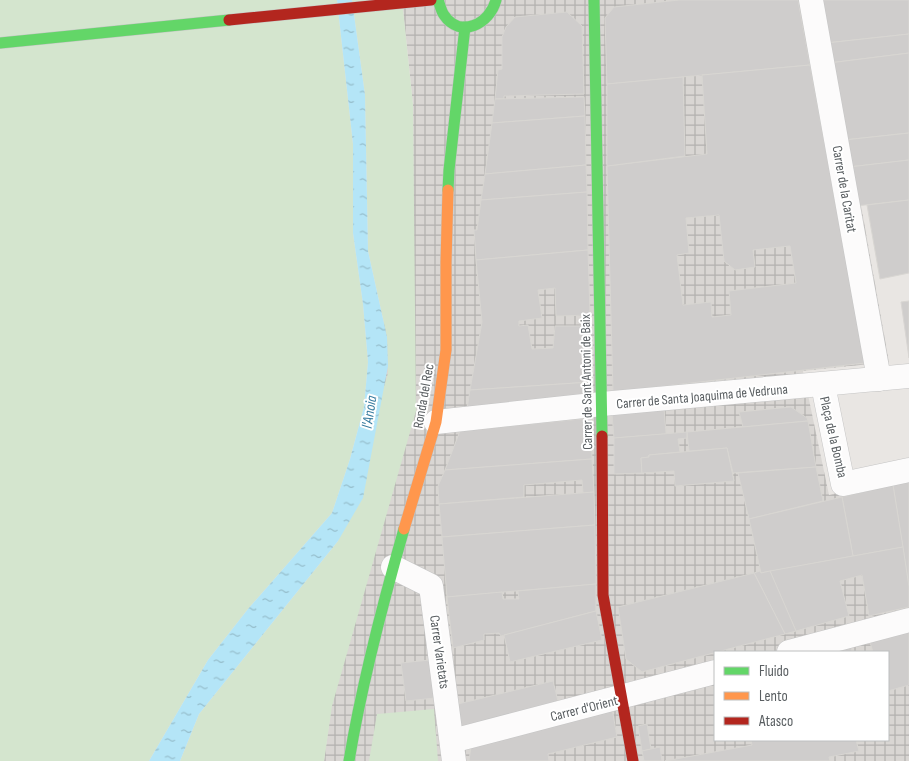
<svg xmlns="http://www.w3.org/2000/svg" width="909" height="761" font-family="'Sofia Sans Condensed',sans-serif">
<style>
.industrial{fill:url(#industrial-grid);fill-rule:evenodd}
.grass{fill:#d4e5ce}
.water{fill:url(#water-ripples)}
.building{fill:#cfcdcc;stroke:#d8d6d2;fill-rule:evenodd}
.lines{fill:none;stroke-linecap:round;stroke-linejoin:round}
.street-casing{stroke:#c5c5c5;stroke-width:25}
.fast-casing{stroke:#c5c5c5;stroke-width:12}
.slow-casing{stroke:#c5c5c5;stroke-width:12}
.jam-casing{stroke:#c5c5c5;stroke-width:12}
.street{stroke:#fcfbfb;stroke-width:24}
.fast{stroke:#63d668;stroke-width:11}
.slow{stroke:#ff974d;stroke-width:11}
.jam{stroke:#b3261e;stroke-width:11}
.labels{text-anchor:middle;stroke-width:4;stroke-linejoin:round;paint-order:stroke}
.street-label{font-size:14px;fill:#595e61;stroke:#fff}
.water-label{font-size:15px;font-style:italic;fill:#377b9f;stroke:#fff}
</style>
<defs>
<pattern id="industrial-grid" width="8" height="8" patternUnits="userSpaceOnUse" patternTransform="scale(1.25)"><rect width="8" height="8" fill="#d9d6d3"/><path d="M0 4h8M4 0v8" fill="none" stroke="#b3b1af"/></pattern>
<pattern id="water-ripples" width="26" height="14" patternUnits="userSpaceOnUse" patternTransform="scale(1.25)"><rect width="26" height="14" fill="#b4e5f7"/><path d="M2 4q2-2 4 0t4 0M15 11q2-2 4 0t4 0" fill="none" stroke="#95bdcb"/></pattern>
</defs>
<rect width="100%" height="100%" fill="#e9e6e3"/>
<path class="industrial" d="M402 0H909L861 205 889 362 803 371 829 495 896 478 909 557V761H324L413 105ZM715 652H888V740H715Z"/>
<g class="grass">
<polygon points="0,0 337,0 353,144 353,233 363,304 368,362 364,407 350,459 332,513 248,609 208,660 149,761 0,761"/>
<polygon points="352,0 402,0 413,105 416,411 332,706 324,761 180,761 199,714 338,541 388,373 387,337 368,251 365,95"/>
<polygon points="434,709 438,761 369,761 377,714"/>
</g>
<polygon class="water" points="337,0 352,0 365,95 368,251 387,337 388,366 363,498 338,541 199,714 180,761 149,761 208,660 248,609 332,513 350,459 364,407 368,362 363,304 353,233 353,144"/>
<g class="building">
<polygon points="679,0 798,0 810,65 607,84 605,18 614,7"/>
<polygon points="818,0 909,0 909,34 826,43"/>
<polygon points="567,12 582,26 584,94 504,96 504,99 495,99 498,70 502,69 502,37 506,27 515,17"/>
<polygon points="909,34 909,53 829,63 826,43"/>
<polygon points="909,53 909,133 844,140 829,63"/>
<path d="M810 65 865 363 613 392 607 166 707 154 702 75ZM719 215 724 261 735 270 755 267 753 250 790 246 796 283 729 291 731 315 712 317 711 302 683 305 677 255 689 253 686 218Z"/>
<polygon points="683,77 685,156 607,166 607,84"/>
<polygon points="584,97 585,116 492,123 495,99"/>
<polygon points="585,116 586,165 485,174 492,123"/>
<polygon points="909,133 909,160 849,167 844,140"/>
<polygon points="909,160 909,200 856,206 849,167"/>
<polygon points="586,165 587,192 481,200 485,174"/>
<polygon points="587,192 588,250 476,260 474,230 477,230 481,200"/>
<polygon points="909,200 909,273 880,279 867,205"/>
<polygon points="588,250 590,315 556,316 555,288 538,290 542,318 519,321 519,326 528,325 532,349 553,348 555,326 590,326 591,382 470,390 482,322 476,260"/>
<polygon points="909,301 909,358 901,302"/>
<polygon points="591,382 592,395 467,409 470,390"/>
<polygon points="791,407 807,418 808,421 743,427 739,412"/>
<polygon points="664,408 666,434 614,438 612,414"/>
<polygon points="591,418 592,459 445,470 460,431"/>
<polygon points="808,421 816,467 733,473 727,448 689,451 687,432"/>
<polygon points="687,432 687,438 678,439 680,452 649,455 649,457 641,458 642,473 614,474 614,438"/>
<polygon points="727,448 734,481 675,486 674,471 642,473 641,458 649,457 649,455"/>
<polygon points="592,459 594,492 583,493 582,480 524,485 524,497 439,504 438,486 445,470"/>
<polygon points="816,467 823,501 749,519 738,473"/>
<polygon points="909,481 909,587 893,485"/>
<polygon points="893,485 903,547 853,556 842,497"/>
<polygon points="594,492 595,525 442,537 439,504"/>
<polygon points="842,497 853,556 761,573 749,519"/>
<polygon points="595,525 596,584 447,597 442,537"/>
<polygon points="903,547 909,587 909,607 869,616 862,575 840,581 849,616 796,631 770,571"/>
<polygon points="760,571 761,573 770,571 796,631 785,634 754,573"/>
<polygon points="754,573 785,634 642,672 626,659 618,607"/>
<polygon points="596,584 596,611 501,636 499,633 484,634 484,640 453,648 447,597 502,592 503,599 519,599 518,591"/>
<polygon points="596,611 602,640 510,662 504,635"/>
<polygon points="909,628 909,685 888,691 888,652 873,652 869,639"/>
<polygon points="850,645 852,652 823,652"/>
<polygon points="430,660 435,698 406,701 401,663"/>
<polygon points="553,681 560,709 462,733 458,704"/>
<polygon points="612,708 617,737 548,754 549,761 469,761 471,746"/>
<polygon points="647,724 651,749 642,751 638,726"/>
<polygon points="751,740 856,740 859,751 829,757 830,761 665,761 752,745"/>
<polygon points="660,747 662,761 644,761 642,751"/>
</g>
<g class="lines">
<g class="street-casing">
<g id="street">
<polyline points="811,0 879,379"/>
<polyline points="823,385 843,484 909,470"/>
<polyline points="436,422 602,404 909,376"/>
<polyline points="393,567 431,586 454,761"/>
<polyline points="789,652 909,620"/>
<polyline points="452,741 715,672"/>
</g>
</g>
<g class="fast-casing">
<g id="fast">
<path d="M438 0C440 5 441 11 444 15 460 39 490 24 496 0"/>
<polyline points="594,0 602,436"/>
<polyline points="0,43 229,20"/>
<polyline points="448,190 449,170 465,27"/>
<path d="M349 761C362 682 382 606 404 529"/>
</g>
</g>
<g class="slow-casing">
<polyline id="slow" points="404,529 436,422 446,350 446,262 448,190"/>
</g>
<g class="jam-casing">
<g id="jam">
<polyline points="229,20 431,0"/>
<polyline points="602,436 603,595 633,761"/>
</g>
</g>
<use href="#street" class="street"/>
<use href="#fast" class="fast"/>
<use href="#slow" class="slow"/>
<use href="#jam" class="jam"/>
</g>
<g class="labels">
<g class="street-label">
<text transform="translate(845 189) rotate(80)" y="5">Carrer de la Caritat</text>
<text transform="translate(586 382) rotate(-91)" y="5">Carrer de Sant Antoni de Baix</text>
<text transform="translate(423 396) rotate(-80)" y="5">Ronda del Rec</text>
<text transform="translate(702 396) rotate(-5)" y="5">Carrer de Santa Joaquima de Vedruna</text>
<text transform="translate(834 437) rotate(77)" y="5">Plaça de la Bomba</text>
<text transform="translate(440 652) rotate(82)" y="5">Carrer Varietats</text>
<text transform="translate(584 708) rotate(-14)" y="5">Carrer d'Orient</text>
</g>
<g class="water-label">
<text transform="translate(369 412) rotate(-81)" y="5">l'Anoia</text>
</g>
</g>
<rect x="714" y="651" width="175" height="90" fill="#ffffff" stroke="#bdbfc0"/>
<rect x="724" y="667" width="25" height="8" fill="#63d668" stroke="#bdbfc0"/>
<text x="759" y="676" font-size="15" fill="#595e61">Fluido</text>
<rect x="724" y="692" width="25" height="8" fill="#ff974d" stroke="#bdbfc0"/>
<text x="759" y="701" font-size="15" fill="#595e61">Lento</text>
<rect x="724" y="717" width="25" height="8" fill="#b3261e" stroke="#bdbfc0"/>
<text x="759" y="726" font-size="15" fill="#595e61">Atasco</text>
</svg>
